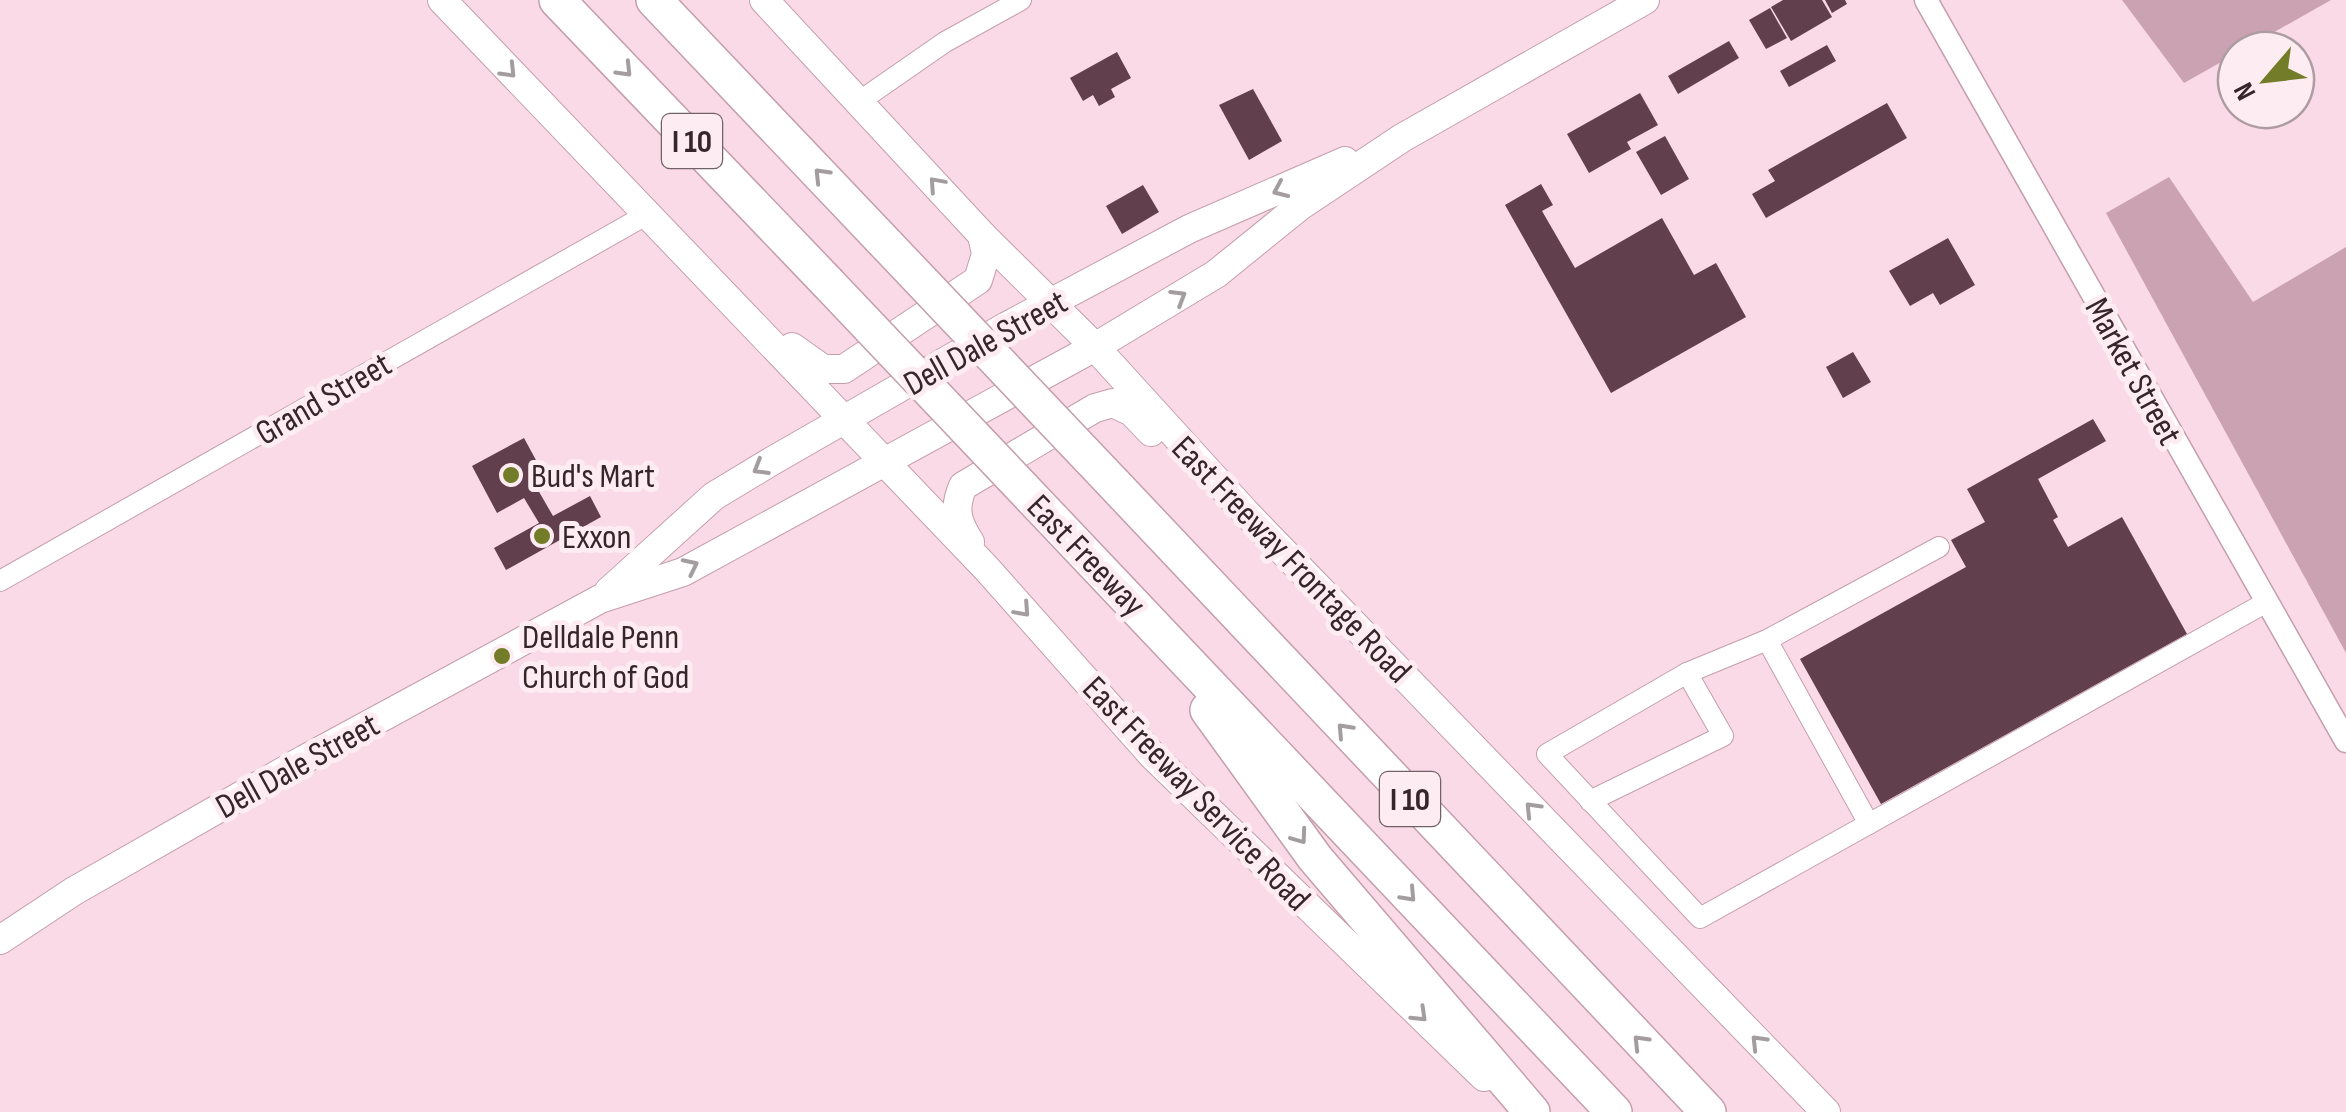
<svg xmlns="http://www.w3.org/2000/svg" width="2346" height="1112" font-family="'Sofia Sans Condensed',sans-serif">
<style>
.forest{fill:#cba2b1}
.building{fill:#623f4d}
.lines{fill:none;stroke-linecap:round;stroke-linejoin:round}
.minor-casing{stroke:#c49eac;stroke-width:22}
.tertiary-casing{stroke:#c49eac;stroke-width:25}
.secondary-casing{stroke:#c49eac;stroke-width:30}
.motorway-casing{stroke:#c49eac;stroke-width:38}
.minor{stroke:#fff;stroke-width:20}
.tertiary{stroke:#fff;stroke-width:22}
.secondary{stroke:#fff;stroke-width:28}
.motorway{stroke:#fff;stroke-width:35}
.motorway-bridge-casing{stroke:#c49eac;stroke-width:38;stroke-linecap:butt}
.motorway-bridge{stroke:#fff;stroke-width:35}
.oneway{stroke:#a49da0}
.poi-dot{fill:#737d29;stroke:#fdedf2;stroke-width:4}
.labels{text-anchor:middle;stroke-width:10;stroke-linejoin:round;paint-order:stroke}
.shield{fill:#fdedf2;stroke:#716267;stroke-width:2.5}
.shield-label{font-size:32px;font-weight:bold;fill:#35262b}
.street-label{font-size:35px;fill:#35262b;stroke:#fdedf2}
.poi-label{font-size:35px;fill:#35262b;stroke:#fdedf2;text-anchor:start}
</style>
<rect width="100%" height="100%" fill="#fadae6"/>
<g class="forest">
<polygon points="2122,0 2331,0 2184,83"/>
<polygon points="2169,177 2253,302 2346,247 2346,653 2106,213"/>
</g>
<g class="building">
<polygon points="1783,0 1822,0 1832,17 1791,41 1771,7"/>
<polygon points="1825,0 1845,0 1847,4 1832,13"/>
<polygon points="1770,8 1787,38 1766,49 1749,20"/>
<polygon points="1729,41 1739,58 1678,94 1668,76"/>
<polygon points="1827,45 1836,61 1789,87 1780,71"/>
<polygon points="1117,52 1131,78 1111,89 1115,97 1099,106 1093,95 1083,101 1070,78"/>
<polygon points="1253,89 1282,141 1249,160 1219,105"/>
<polygon points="1640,93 1658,125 1627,142 1631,149 1589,173 1567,134"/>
<polygon points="1887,103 1907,138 1766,218 1752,194 1775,181 1768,170"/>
<polygon points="1665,136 1689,179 1661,195 1636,152"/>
<polygon points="1541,184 1553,205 1542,211 1575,268 1662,218 1694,275 1716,263 1746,317 1611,393 1505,205"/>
<polygon points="1143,185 1159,212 1122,234 1106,206"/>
<polygon points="1948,238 1975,285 1940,305 1933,293 1910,306 1889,271"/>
<polygon points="1853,352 1871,382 1843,398 1826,367"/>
<polygon points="2093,419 2106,441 2038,479 2058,517 2053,520 2068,547 2122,517 2187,634 1881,804 1800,659 1966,567 1951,540 1985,522 1967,489"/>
<polygon points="524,438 549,484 538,490 553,516 590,496 601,517 506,570 494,548 539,523 524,498 497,513 472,466"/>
</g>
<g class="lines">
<g class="minor-casing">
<g id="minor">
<polyline points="860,101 945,42 1021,0"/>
<polyline points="1939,547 1767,640 1687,673 1547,754 1700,918 2265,603"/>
<polyline points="0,581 646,215"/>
<polyline points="1767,640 1869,824"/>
<polyline points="1590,801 1723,736 1687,673"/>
</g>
</g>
<g class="tertiary-casing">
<polyline id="tertiary" points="1926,0 2346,741"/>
</g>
<g class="secondary-casing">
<g id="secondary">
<polyline points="442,0 987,569 1153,756 1484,1077"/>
<polyline points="764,0 982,235 1095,347 1247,514 1826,1112"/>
<polyline points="792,347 823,369 844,369 978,280 986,254 982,235"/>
<path d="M970 542C957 522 953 509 963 486L1095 408 1113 403 1132 412 1151 432"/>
<polyline points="609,591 714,496 772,461 1007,326 1189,229 1345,161"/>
<polyline points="0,940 74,891 305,759 600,599 683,572 1095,347 1216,274 1300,206 1402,138 1645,0"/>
</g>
</g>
<g class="motorway-casing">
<g id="motorway">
<polyline points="557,0 827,282"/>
<polyline points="654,0 888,246"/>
<polyline points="1114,484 1708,1112"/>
<polyline points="1052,519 1614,1112"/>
<polyline points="1208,710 1315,858 1532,1112"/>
</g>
</g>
<use href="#minor" class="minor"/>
<use href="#tertiary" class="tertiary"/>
<use href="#secondary" class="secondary"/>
<use href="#motorway" class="motorway"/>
<g class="motorway-bridge-casing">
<g id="motorway-bridge">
<polyline points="888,246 1114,484"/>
<polyline points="827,282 1052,519"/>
</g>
</g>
<use href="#motorway-bridge" class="motorway-bridge"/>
</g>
<defs><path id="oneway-chevron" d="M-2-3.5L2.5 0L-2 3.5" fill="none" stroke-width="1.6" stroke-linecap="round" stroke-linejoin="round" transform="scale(2.5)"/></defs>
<g class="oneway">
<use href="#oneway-chevron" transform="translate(625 70) rotate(46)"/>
<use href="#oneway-chevron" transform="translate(509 71) rotate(46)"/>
<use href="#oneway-chevron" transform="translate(821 175) rotate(-134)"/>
<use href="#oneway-chevron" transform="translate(936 184) rotate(-132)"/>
<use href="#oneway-chevron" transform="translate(1280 190) rotate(156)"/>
<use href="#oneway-chevron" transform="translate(1179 297) rotate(-31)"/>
<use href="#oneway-chevron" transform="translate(760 468) rotate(149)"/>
<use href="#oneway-chevron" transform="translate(691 566) rotate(-26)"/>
<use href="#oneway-chevron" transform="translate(1023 610) rotate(48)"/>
<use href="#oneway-chevron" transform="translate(1344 730) rotate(-133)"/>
<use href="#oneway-chevron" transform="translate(1532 809) rotate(-134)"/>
<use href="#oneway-chevron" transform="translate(1300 837) rotate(54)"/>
<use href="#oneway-chevron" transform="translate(1409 895) rotate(47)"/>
<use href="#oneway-chevron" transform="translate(1420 1015) rotate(44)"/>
<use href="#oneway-chevron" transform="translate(1640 1042) rotate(-134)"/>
<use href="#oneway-chevron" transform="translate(1758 1042) rotate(-134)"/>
</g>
<g class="poi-dot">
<circle cx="511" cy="475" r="10"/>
<circle cx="542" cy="536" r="10"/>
<circle cx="502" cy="656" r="10"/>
</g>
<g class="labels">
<g class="shield">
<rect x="662" y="114" width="60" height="54" rx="8"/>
<rect x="1380" y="772" width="60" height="54" rx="8"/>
</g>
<g class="shield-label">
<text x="692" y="152">I 10</text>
<text x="1410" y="810">I 10</text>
</g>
<g class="street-label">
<text transform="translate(985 342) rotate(-29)" y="12">Dell Dale Street</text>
<text transform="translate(2134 371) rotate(61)" y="12">Market Street</text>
<text transform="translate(323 398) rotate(-30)" y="12">Grand Street</text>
<text transform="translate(1087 555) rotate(46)" y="12">East Freeway</text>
<text transform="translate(1292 559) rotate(46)" y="12">East Freeway Frontage Road</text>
<text transform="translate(297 765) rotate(-29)" y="12">Dell Dale Street</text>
<text transform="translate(1197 793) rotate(46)" y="12">East Freeway Service Road</text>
</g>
<g class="poi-label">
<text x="531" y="487">Bud's Mart</text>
<text x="562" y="548">Exxon</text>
<text x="522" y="648">Delldale Penn<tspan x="522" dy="40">Church of God</tspan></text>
</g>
</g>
<g transform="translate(2266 80) rotate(242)"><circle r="48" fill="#fdedf2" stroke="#ad9da2" stroke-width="2.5"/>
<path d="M0-8L18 38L0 25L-18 38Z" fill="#737d29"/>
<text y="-15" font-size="28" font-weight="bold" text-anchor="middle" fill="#35262b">N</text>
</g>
</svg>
